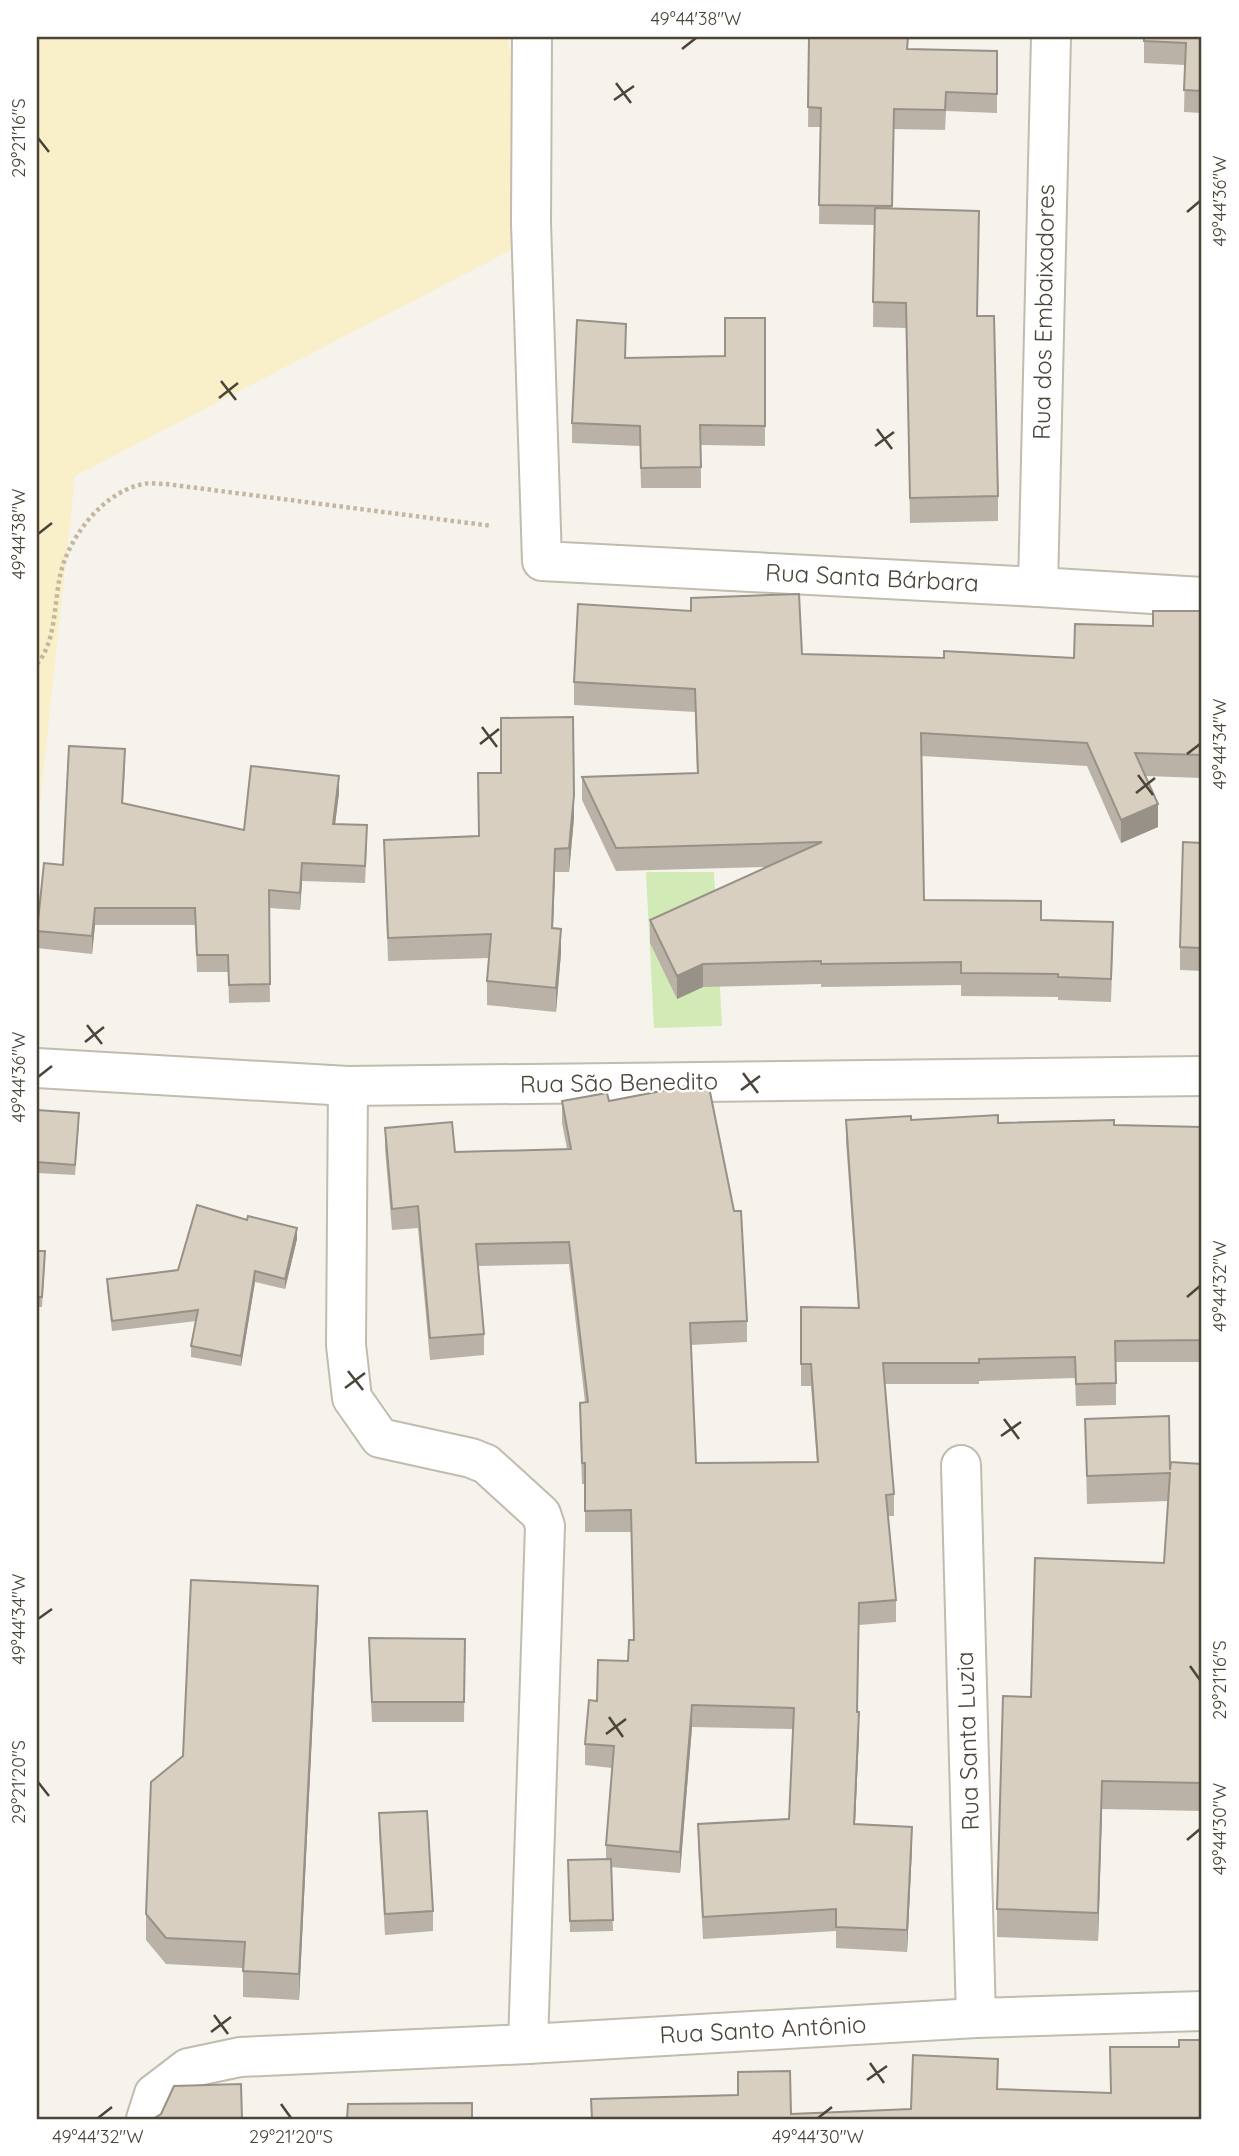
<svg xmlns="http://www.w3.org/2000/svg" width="1239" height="2156" font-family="Quicksand,sans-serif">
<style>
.green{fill:#d2eab5}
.sand{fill:#f9efc9}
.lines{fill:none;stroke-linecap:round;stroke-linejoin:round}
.minor-casing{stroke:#c2bbae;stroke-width:42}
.path{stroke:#c4b79f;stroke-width:4.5;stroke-dasharray:3.5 3.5;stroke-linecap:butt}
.minor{stroke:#fff;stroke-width:38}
.wall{fill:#bab2a6}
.shaded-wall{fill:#979187}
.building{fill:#d8cfc1;stroke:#979187;stroke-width:2}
.ticks{fill:none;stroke:#4b4439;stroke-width:2.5}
.labels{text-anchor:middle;stroke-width:5;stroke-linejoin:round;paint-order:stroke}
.street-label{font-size:24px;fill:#4b4439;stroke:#fff}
.neatline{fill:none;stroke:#4b4439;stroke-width:2.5}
.ticks-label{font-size:18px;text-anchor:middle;fill:#4b4439}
</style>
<rect width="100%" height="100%" fill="#f6f3ec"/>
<polygon class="green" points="646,872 714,872 722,1026 654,1028"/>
<polygon class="sand" points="37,37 507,37 550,230 75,476 37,831"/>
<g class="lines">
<g class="minor-casing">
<g id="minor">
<polyline points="532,37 531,223 542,561 1038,587 1202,597"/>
<polyline points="1038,587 1051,37"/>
<polyline points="37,1068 348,1086 1202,1076"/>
<polyline points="348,1086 346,1345 352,1398 380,1438 471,1458 486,1464 541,1514 545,1526 528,2044"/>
<polyline points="961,1465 976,2018"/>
<polyline points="146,2119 154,2094 188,2068 240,2057 528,2044 976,2018 1202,2011"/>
</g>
</g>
<path class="path" d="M37 664C56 642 54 604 60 576 68 538 101 495 139 485 147 482 157 484 166 484L492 526"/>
<use href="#minor" class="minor"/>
</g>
<g class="wall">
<polygon points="809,37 908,49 997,51 997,113 946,111 945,130 894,129 892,209 978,316 998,496 998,521 910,523 906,328 873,327 874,225 819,224 820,127 808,127"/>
<polygon points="1144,37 1202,37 1202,113 1184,112 1185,65 1144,63"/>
<polygon points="765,318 765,446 701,445 701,488 641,488 640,446 572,443 572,423 626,344 626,358 725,356"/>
<polygon points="1202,611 1202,778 1146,776 1158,827 1121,843 1087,766 922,756 924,900 1041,920 1113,945 1111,1002 1058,1000 1058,997 961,996 961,985 821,987 821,984 703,987 677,999 650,943 650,920 768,867 616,871 582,800 582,777 697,773 695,712 574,705 574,682 802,654 944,658 1074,658 1153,626"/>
<polygon points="125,767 123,803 244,830 339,793 335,824 367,842 365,883 302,881 300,910 269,908 270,1002 229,1003 228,972 197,972 195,925 95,925 92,954 37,948 37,931 63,865"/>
<polygon points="574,818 569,872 555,872 553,928 561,953 556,1012 487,1005 487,981 489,958 388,961 384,840 479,836"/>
<polygon points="1202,843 1202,971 1180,970 1180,947"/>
<polygon points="562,1101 609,1101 747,1321 747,1342 691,1345 696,1463 817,1462 811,1386 801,1386 801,1307 858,1308 846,1141 846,1120 911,1120 1202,1127 1202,1399 1201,1399 1201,1362 1116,1362 1116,1405 1076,1406 1075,1378 979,1381 979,1384 885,1384 894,1494 894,1516 888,1516 896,1600 896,1622 859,1625 857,1712 859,1734 855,1824 912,1848 907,1952 836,1948 836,1931 703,1939 698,1846 698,1824 789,1819 793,1729 692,1727 680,1873 611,1867 613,1931 570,1932 568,1860 606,1859 606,1845 612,1768 585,1765 585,1744 597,1701 628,1661 634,1640 631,1532 585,1532 585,1484 582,1484 580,1424 580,1403 585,1402 569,1264 478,1266 484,1334 484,1355 430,1360 418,1228 392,1230 385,1149 385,1128 455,1152 567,1149 562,1123"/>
<polygon points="37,1110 79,1124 75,1175 37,1173"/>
<polygon points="297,1239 285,1289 255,1282 241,1366 191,1357 191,1346 196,1321 112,1331 107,1289 107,1279 178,1270"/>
<polygon points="37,1251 45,1262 42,1307 37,1307"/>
<polygon points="1085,1419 1170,1470 1202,1708 1202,1811 1102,1809 1098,1941 997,1937 997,1909 1031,1697 1164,1563 1168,1501 1087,1504"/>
<polygon points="318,1612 299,2000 243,1997 243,1968 166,1964 146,1940 146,1914 183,1756"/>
<polygon points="369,1638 465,1639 464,1722 372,1722 369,1658"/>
<polygon points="379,1813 433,1911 433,1931 385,1935 379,1834"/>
</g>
<g class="shaded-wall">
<polygon points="339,776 339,793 333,841 333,824"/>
<polygon points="574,795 574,818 569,872 569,848"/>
<polygon points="1158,804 1158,827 1121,843 1121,820"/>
<polygon points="555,849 555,872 552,952 552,928"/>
<polygon points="302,863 302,881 300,910 300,893"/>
<polygon points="95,908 95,925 92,954 92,936"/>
<polygon points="561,929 561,953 556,1012 556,988"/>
<polygon points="703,964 703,987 677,999 677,976"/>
<polygon points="297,1228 297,1239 285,1289 285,1279"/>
<polygon points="255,1271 255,1282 241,1366 241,1356"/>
<polygon points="318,1586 318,1612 299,2000 299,1974"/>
<polygon points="692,1705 692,1727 680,1873 680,1852"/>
<polygon points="859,1712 859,1734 854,1845 854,1824"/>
<polygon points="1102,1781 1102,1809 1098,1941 1098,1913"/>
<polygon points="912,1827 912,1848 907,1952 907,1930"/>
</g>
<g class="building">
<polygon points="809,37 908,37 907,49 997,51 997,94 946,92 945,110 894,109 892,206 819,205 821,108 808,107"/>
<polygon points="1144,37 1202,37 1202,91 1184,90 1186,43 1144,41"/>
<polygon points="875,208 979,211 977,316 994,316 998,496 910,498 906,303 873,302"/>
<polygon points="725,318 765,318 765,426 700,425 701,467 641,468 640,426 572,423 577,320 626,324 625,358 725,356"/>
<polygon points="799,594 802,654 944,658 944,651 1074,658 1075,624 1153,626 1153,611 1202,611 1202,755 1135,753 1158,804 1121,820 1087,743 921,733 924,900 1041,901 1041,920 1113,922 1111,979 1058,977 1058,974 961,973 961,962 821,964 821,961 703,964 677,976 650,920 822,842 616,848 582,777 698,773 695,689 574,682 578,604 691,611 691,598"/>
<polygon points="573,717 574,795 569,848 555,849 552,928 561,929 556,988 487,981 491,934 388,938 384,840 479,836 478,773 501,773 501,718"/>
<polygon points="69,746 125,749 122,803 244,830 251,766 339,776 333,824 367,825 365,866 302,863 300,893 269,890 270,984 229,985 228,955 197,955 195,908 95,908 92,936 37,931 44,863 63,865"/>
<polygon points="1183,842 1202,843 1202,948 1180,947"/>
<polygon points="708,1082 734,1211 741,1211 747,1321 690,1323 696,1463 818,1462 811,1364 801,1364 801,1307 859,1308 846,1120 911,1116 911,1120 998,1115 998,1123 1114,1120 1114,1125 1202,1127 1202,1378 1201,1378 1201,1340 1115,1341 1116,1383 1076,1384 1075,1357 979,1359 979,1363 883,1363 894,1494 886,1495 896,1600 859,1603 857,1712 859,1712 854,1824 912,1827 907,1930 836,1927 836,1909 703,1917 698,1824 789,1819 794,1708 692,1705 680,1852 606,1845 614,1746 585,1744 589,1700 597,1701 598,1660 628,1661 629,1640 634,1640 631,1510 585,1511 585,1463 582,1463 580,1403 588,1402 569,1242 476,1244 484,1334 430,1338 418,1206 392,1209 385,1128 452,1122 455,1152 571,1149 562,1101 607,1093 609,1101"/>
<polygon points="37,1110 79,1113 75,1165 37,1162"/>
<polygon points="197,1205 247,1220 248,1216 297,1228 285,1279 255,1271 241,1356 191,1346 198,1310 112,1321 107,1279 178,1270"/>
<polygon points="37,1251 45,1251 42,1297 37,1297"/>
<polygon points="1169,1416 1170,1470 1171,1462 1202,1464 1202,1652 1200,1708 1202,1708 1202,1783 1102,1781 1098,1913 997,1909 1003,1696 1031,1697 1035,1558 1164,1563 1170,1473 1087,1476 1085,1419"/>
<polygon points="191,1580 318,1586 299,1974 243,1971 245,1942 166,1938 146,1914 151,1782 183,1756"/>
<polygon points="369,1638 465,1639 464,1702 372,1702"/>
<polygon points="427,1811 433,1911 385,1914 379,1813"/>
<polygon points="611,1859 613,1920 570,1921 568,1860"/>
<polygon points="1179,2040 1202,2040 1202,2119 592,2119 591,2099 738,2095 738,2072 790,2071 791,2114 911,2109 913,2055 998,2059 997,2089 1111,2093 1110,2047 1179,2047"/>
<polygon points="241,2084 242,2119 153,2119 161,2114 174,2086"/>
<polygon points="472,2103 472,2119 347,2119 348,2104"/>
</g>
<path class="ticks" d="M682 49 696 38M616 83 631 103M614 100 634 86M38 138 49 152M1187 212 1200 201M221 381 236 400M219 398 238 383M877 429 892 449M875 446 894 432M38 534 52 523M482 727 497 747M480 744 499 729M1187 754 1200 744M1138 775 1153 795M1136 793 1155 778M87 1025 102 1044M85 1042 104 1027M743 1073 758 1093M38 1077 52 1066M741 1090 760 1076M1187 1297 1200 1286M348 1371 363 1390M345 1388 365 1373M1004 1419 1019 1439M1001 1436 1021 1422M38 1619 52 1609M1190 1666 1200 1680M609 1717 623 1737M606 1734 626 1719M38 1782 49 1796M1187 1840 1200 1829M214 2015 228 2034M211 2032 231 2017M870 2063 884 2083M867 2080 887 2066M281 2104 291 2118M98 2118 112 2107M818 2118 832 2107"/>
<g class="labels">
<g class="street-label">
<text transform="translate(1044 312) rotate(-89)" y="8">Rua dos Embaixadores</text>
<text transform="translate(872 578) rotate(3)" y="8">Rua Santa Bárbara</text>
<text transform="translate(619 1083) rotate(-1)" y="8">Rua São Benedito</text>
<text transform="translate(968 1741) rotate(-92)" y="8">Rua Santa Luzia</text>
<text transform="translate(763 2030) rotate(-3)" y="8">Rua Santo Antônio</text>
</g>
</g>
<rect width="1239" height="2156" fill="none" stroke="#ffffff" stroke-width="77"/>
<rect x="38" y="38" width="1162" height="2080" class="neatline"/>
<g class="ticks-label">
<text x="696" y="25">49°44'38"W</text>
<text transform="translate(19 138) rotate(-90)" y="6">29°21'16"S</text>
<text transform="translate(1220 201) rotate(-90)" y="6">49°44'36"W</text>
<text transform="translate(19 534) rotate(-90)" y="6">49°44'38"W</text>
<text transform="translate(1220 744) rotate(-90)" y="6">49°44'34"W</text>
<text transform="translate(19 1077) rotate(-90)" y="6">49°44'36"W</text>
<text transform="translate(1220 1286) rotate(-90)" y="6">49°44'32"W</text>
<text transform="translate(19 1619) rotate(-90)" y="6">49°44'34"W</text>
<text transform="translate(1220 1680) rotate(-90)" y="6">29°21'16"S</text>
<text transform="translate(19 1782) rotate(-90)" y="6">29°21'20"S</text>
<text transform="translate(1220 1829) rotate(-90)" y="6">49°44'30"W</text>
<text x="98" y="2143">49°44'32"W</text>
<text x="291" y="2143">29°21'20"S</text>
<text x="818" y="2143">49°44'30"W</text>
</g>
</svg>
